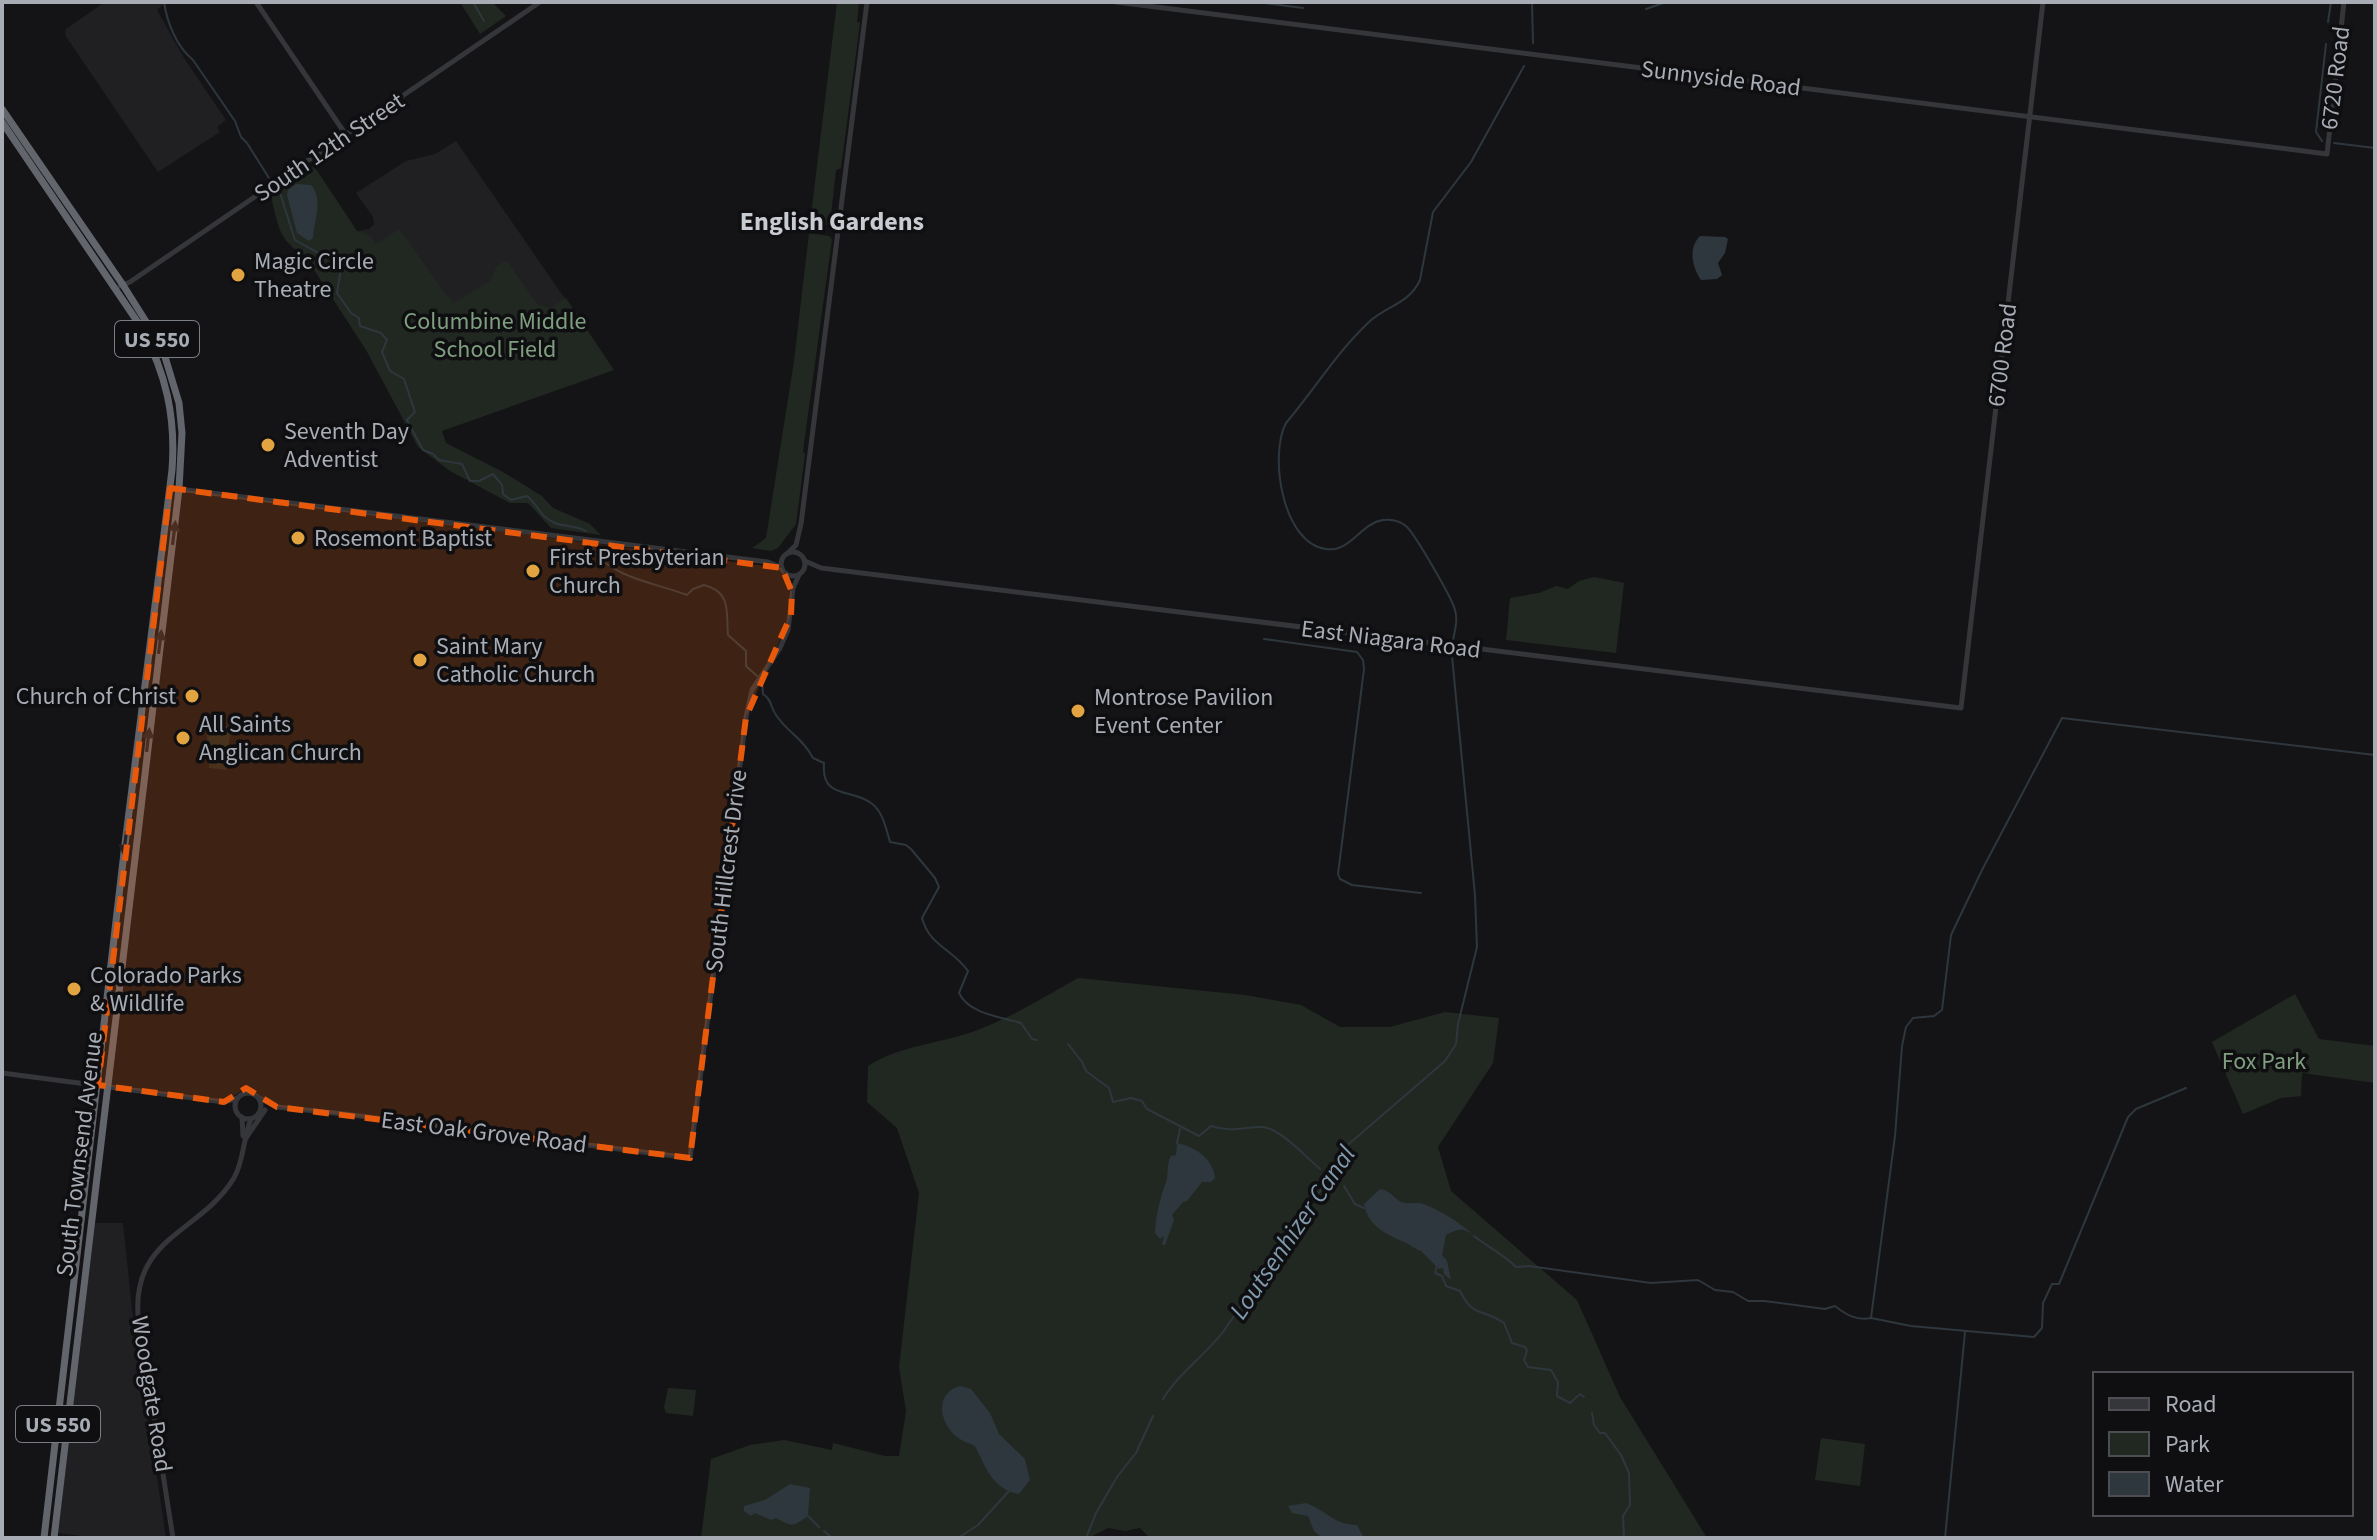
<svg xmlns="http://www.w3.org/2000/svg" width="2377" height="1540" font-family="'Source Sans 3',sans-serif">
<style>
.built{fill:#202023}
.green{fill:#212821}
.water{fill:#2e373d}
.lines{fill:none;stroke-linecap:round;stroke-linejoin:round}
.stream{stroke:#2e373d;stroke-width:2}
.minor{stroke:#35363a;stroke-width:5}
.highway{stroke:#62656b;stroke-width:7}
.oneway{fill:#242428}
.marked{fill:#e8590c;fill-opacity:0.2;stroke:#e8590c;stroke-width:6;stroke-dasharray:16 10;stroke-linejoin:round}
.poi-dot{fill:#e2a440;stroke:#0f0f11;stroke-width:3}
.labels{text-anchor:middle;stroke-width:7;stroke-linejoin:round;paint-order:stroke}
.shield{fill:#0f0f11;stroke:#797d84;stroke-width:2}
.shield-label{font-size:22px;font-weight:bold;fill:#a7acb5}
.street-label{font-size:24px;fill:#a7acb5;stroke:#0f0f11}
.poi-label{font-size:24px;fill:#a7acb5;stroke:#0f0f11;text-anchor:start}
.park-label{font-size:24px;fill:#7f9e80;stroke:#0f0f11}
.neighbourhood-label{font-size:26px;font-weight:bold;fill:#c8cbd1;stroke:#0f0f11}
.water-label{font-size:26px;font-style:italic;fill:#819aad;stroke:#0f0f11}
</style>
<rect width="100%" height="100%" fill="#141416"/>
<g class="built">
<polygon points="105,2 165,2 157,10 184,58 226,120 217,127 220,132 158,172 65,35 66,29"/>
<polygon points="456,141 599,348 477,393 357,231 369,229 374,224 373,217 356,193 406,161 435,154"/>
<polygon points="95,1223 123,1223 132,1309 166,1538 97,1538 58,1533"/>
</g>
<g class="green">
<polygon points="460,2 492,2 506,16 480,34"/>
<polygon points="837,2 859,2 857,22 860,23 841,168 836,170 831,215 827,225 810,223"/>
<path d="M314 166 357 231 371 237 376 244 399 229 445 293 454 303 490 281 497 266 506 260 538 305 550 308 566 298 614 370 442 431 446 443 503 472 542 496 553 508 590 524 601 535 551 528 528 503H510L450 471 418 447 366 350 305 256C278 240 278 225 271 196Z"/>
<polygon points="809,233 829,236 832,239 803,451 805,454 796,524 778,548 771,551 752,548 766,538 794,361"/>
<polygon points="1594,577 1624,583 1616,653 1506,640 1510,598 1539,593 1556,586 1568,589 1579,581"/>
<polygon points="206,723 231,727 226,770 209,768"/>
<path d="M1078 978 1245 995 1301 1005 1340 1027H1390L1445 1012 1499 1018 1493 1063 1438 1147 1451 1191 1577 1300 1620 1397 1707 1538H1155L1149 1537 1140 1528 1125 1531 1108 1528 1089 1538H701L711 1459 750 1445 784 1440 832 1450 833 1443 885 1456H899L906 1411 899 1367 919 1193 897 1128 867 1102 868 1066C902 1044 943 1044 980 1029 1014 1016 1046 996 1078 978Z"/>
<polygon points="2295,994 2319,1039 2375,1046 2375,1083 2302,1073 2301,1096 2281,1098 2243,1114 2212,1042"/>
<polygon points="668,1388 696,1390 693,1416 666,1413 664,1407"/>
<polygon points="1821,1438 1865,1444 1860,1486 1815,1480"/>
</g>
<g class="water">
<path d="M296 184 311 185C324 201 314 219 313 238L309 241 297 233 287 195 288 190Z"/>
<path d="M1700 236 1725 237 1728 239 1725 253 1718 263 1722 275 1717 279 1701 280C1692 267 1688 248 1700 236Z"/>
<path d="M1177 1143C1195 1147 1213 1158 1215 1178L1211 1182H1202L1187 1201 1183 1202 1172 1215 1174 1220 1165 1245H1162L1164 1236 1160 1239 1155 1233C1156 1214 1160 1199 1166 1182 1169 1173 1166 1165 1171 1156L1176 1155Z"/>
<path d="M1380 1189C1390 1190 1392 1197 1401 1202 1408 1205 1419 1201 1426 1205 1444 1213 1460 1222 1474 1236 1463 1227 1458 1229 1446 1235L1442 1255 1447 1261 1451 1280 1444 1274 1443 1268 1439 1269 1421 1251C1414 1249 1410 1244 1404 1242 1386 1234 1368 1226 1364 1204Z"/>
<path d="M960 1386 971 1389 990 1413 999 1434 1025 1459 1030 1480 1019 1494C993 1490 985 1466 975 1446 969 1443 962 1441 957 1437 939 1423 934 1393 960 1386Z"/>
<path d="M790 1484 810 1488 808 1516C792 1527 793 1527 776 1518L771 1520 755 1513 751 1516 744 1511V1506L765 1500Z"/>
<path d="M1306 1503C1326 1510 1334 1525 1357 1525L1364 1538 1321 1537 1314 1531 1308 1516 1292 1513 1288 1506Z"/>
</g>
<g class="lines">
<g class="stream">
<path d="M164 2C167 22 176 46 193 60L235 121 241 137 247 143 269 178"/>
<polyline points="473,2 484,21"/>
<polyline points="1257,2 1303,8"/>
<polyline points="1532,2 1533,43"/>
<polyline points="1646,9 1666,2"/>
<polyline points="2328,22 2331,2"/>
<polyline points="2322,141 2316,132 2326,44"/>
<polyline points="2334,143 2375,148"/>
<path d="M280 193 295 240 320 254 333 251 343 256 337 293 351 313 359 318 360 326 381 333 387 340 382 352 390 371 404 379 415 412 407 420 423 450 433 454 439 460 462 464 470 481H479L493 474 502 485 503 494 511 500 527 496C538 505 540 517 555 523 565 527 576 525 586 531"/>
<path d="M591 549C615 579 653 582 687 595L693 589 704 585C732 592 726 613 728 635L746 651V666L757 676"/>
<polyline points="1264,639 1357,652 1363,660 1364,669 1338,874 1340,879 1352,885 1421,893"/>
<path d="M1453 640C1455 630 1458 620 1455 610 1452 598 1415 534 1406 526 1400 521 1391 519 1383 520 1361 523 1350 553 1326 549 1282 543 1269 455 1286 423 1314 390 1337 352 1369 322 1386 306 1409 304 1420 280L1433 212 1471 162 1524 66"/>
<path d="M762 680 763 694C772 700 770 706 776 715 787 732 802 737 813 758L824 763C821 800 851 788 871 803 883 811 886 829 890 842L906 845 911 849 935 878 939 887 922 918C930 947 952 948 968 971L959 993C969 1014 1001 1017 1021 1023L1032 1039 1037 1040"/>
<path d="M1068 1044 1082 1062 1086 1071 1109 1088 1113 1102 1131 1098 1142 1101 1147 1109 1199 1136 1211 1126C1234 1133 1241 1127 1262 1127 1279 1127 1307 1158 1320 1169"/>
<polyline points="1177,1143 1180,1129"/>
<polyline points="1344,1186 1355,1204 1364,1208"/>
<path d="M1474 1236C1488 1247 1503 1254 1516 1267L1529 1266 1651 1283 1698 1280 1715 1290 1733 1292 1748 1301H1764L1825 1309 1835 1306C1845 1314 1856 1321 1871 1318L1911 1326 2034 1337 2042 1328 2043 1303 2052 1284H2059L2128 1117 2136 1109 2186 1088"/>
<path d="M1437 1265 1435 1273 1442 1276 1446 1286 1460 1291C1473 1318 1483 1308 1504 1323L1512 1343 1525 1347 1527 1351 1524 1360 1528 1367 1551 1370 1558 1382 1557 1396 1570 1403 1580 1394 1584 1397"/>
<polyline points="1871,1318 1895,1136 1902,1046 1906,1027 1913,1018 1934,1016 1942,1010 1951,935 1982,870 2062,718 2375,755"/>
<path d="M1163 1399C1179 1373 1204 1356 1223 1332L1329 1178 1343 1149 1445 1061 1456 1044 1458 1024 1477 947 1475 895 1452 656"/>
<polyline points="1592,1413 1594,1425 1600,1433 1605,1433 1621,1455 1629,1473 1630,1505 1623,1516 1624,1538"/>
<polyline points="808,1516 819,1527"/>
<polyline points="824,1531 832,1538"/>
<polyline points="958,1538 978,1525 1009,1491"/>
<polyline points="1086,1538 1096,1513 1117,1477 1136,1453 1153,1416"/>
<polyline points="1945,1538 1965,1332"/>
</g>
<g class="minor">
<polyline points="256,2 346,135"/>
<polyline points="1116,2 2327,154 2344,2"/>
<polyline points="120,286 130,282 540,2"/>
<polyline points="170,488 768,562 782,568"/>
<circle cx="793" cy="564" r="12"/>
<polyline points="788,553 796,545 801,524 867,2"/>
<polyline points="805,561 821,568 1961,708 2043,2"/>
<polyline points="2,1073 224,1102 238,1098"/>
<circle cx="248" cy="1106" r="13"/>
<polyline points="259,1098 277,1107 344,1114 690,1158 746,717 752,690 780,648 788,630 793,588 799,575"/>
<polyline points="242,1117 243,1136"/>
<polyline points="246,1138 265,1110"/>
<path d="M173 1538 138 1314C133 1237 201 1232 234 1178 244 1161 243 1138 251 1119"/>
</g>
<g class="highway">
<polyline points="2,109 123,285 162,347 179,403 182,433 179,489 54,1538"/>
<path d="M2 122 141 327C166 373 176 417 172 470L125 844 44 1538"/>
</g>
</g>
<defs><path id="oneway-solid" d="M-6-.8H1V-3.2L6.5 0L1 3.2V.8H-6Z" transform="scale(2)"/></defs>
<g class="oneway">
<use href="#oneway-solid" transform="translate(174 533) rotate(-83)"/>
<use href="#oneway-solid" transform="translate(160 642) rotate(-83)"/>
<use href="#oneway-solid" transform="translate(148 740) rotate(-83)"/>
<use href="#oneway-solid" transform="translate(125 843) rotate(97)"/>
</g>
<path class="marked" d="M170 488 782 568 792 592 791 615 746 717 690 1158 277 1107 246 1088 224 1102 98 1085Z"/>
<g class="poi-dot">
<circle cx="238" cy="275" r="8"/>
<circle cx="268" cy="445" r="8"/>
<circle cx="298" cy="538" r="8"/>
<circle cx="533" cy="571" r="8"/>
<circle cx="420" cy="660" r="8"/>
<circle cx="192" cy="696" r="8"/>
<circle cx="1078" cy="711" r="8"/>
<circle cx="183" cy="738" r="8"/>
<circle cx="74" cy="989" r="8"/>
</g>
<g class="labels">
<g class="shield">
<rect x="115" y="321" width="84" height="36" rx="6"/>
<rect x="16" y="1406" width="84" height="36" rx="6"/>
</g>
<g class="shield-label">
<text x="157" y="347">US 550</text>
<text x="58" y="1432">US 550</text>
</g>
<g class="street-label">
<text transform="translate(1721 78) rotate(7)" y="8">Sunnyside Road</text>
<text transform="translate(2335 78) rotate(-83)" y="8">6720 Road</text>
<text transform="translate(329 147) rotate(-34)" y="8">South 12th Street</text>
<text transform="translate(2002 355) rotate(-83)" y="8">6700 Road</text>
<text transform="translate(1391 639) rotate(7)" y="8">East Niagara Road</text>
<text transform="translate(726 871) rotate(-83)" y="8">South Hillcrest Drive</text>
<text transform="translate(484 1132) rotate(7)" y="8">East Oak Grove Road</text>
<text transform="translate(79 1154) rotate(-83)" y="8">South Townsend Avenue</text>
<text transform="translate(152 1394) rotate(81)" y="8">Woodgate Road</text>
</g>
<g class="poi-label">
<text x="254" y="269">Magic Circle<tspan x="254" dy="28">Theatre</tspan></text>
<text x="284" y="439">Seventh Day<tspan x="284" dy="28">Adventist</tspan></text>
<text x="314" y="546">Rosemont Baptist</text>
<text x="549" y="565">First Presbyterian<tspan x="549" dy="28">Church</tspan></text>
<text x="436" y="654">Saint Mary<tspan x="436" dy="28">Catholic Church</tspan></text>
<text x="176" y="704" text-anchor="end">Church of Christ</text>
<text x="1094" y="705">Montrose Pavilion<tspan x="1094" dy="28">Event Center</tspan></text>
<text x="199" y="732">All Saints<tspan x="199" dy="28">Anglican Church</tspan></text>
<text x="90" y="983">Colorado Parks<tspan x="90" dy="28">&amp; Wildlife</tspan></text>
</g>
<g class="park-label">
<text x="495" y="329">Columbine Middle<tspan x="495" dy="28">School Field</tspan></text>
<text x="2264" y="1069">Fox Park</text>
</g>
<g class="neighbourhood-label">
<text x="832" y="230">English Gardens</text>
</g>
<g class="water-label">
<text transform="translate(1292 1232) rotate(-56)" y="9">Loutsenhizer Canal</text>
</g>
</g>
<rect width="2377" height="1540" fill="none" stroke="#a7acb5" stroke-width="8"/>
<rect x="2093" y="1372" width="260" height="144" fill="#0f0f11" stroke="#4c4e53" stroke-width="2"/>
<rect x="2109" y="1398" width="40" height="12" fill="#35363a" stroke="#4c4e53" stroke-width="2"/>
<text x="2165" y="1412" font-size="24" fill="#a7acb5">Road</text>
<rect x="2109" y="1432" width="40" height="24" fill="#212821" stroke="#4c4e53" stroke-width="2"/>
<text x="2165" y="1452" font-size="24" fill="#a7acb5">Park</text>
<rect x="2109" y="1472" width="40" height="24" fill="#2e373d" stroke="#4c4e53" stroke-width="2"/>
<text x="2165" y="1492" font-size="24" fill="#a7acb5">Water</text>
</svg>
